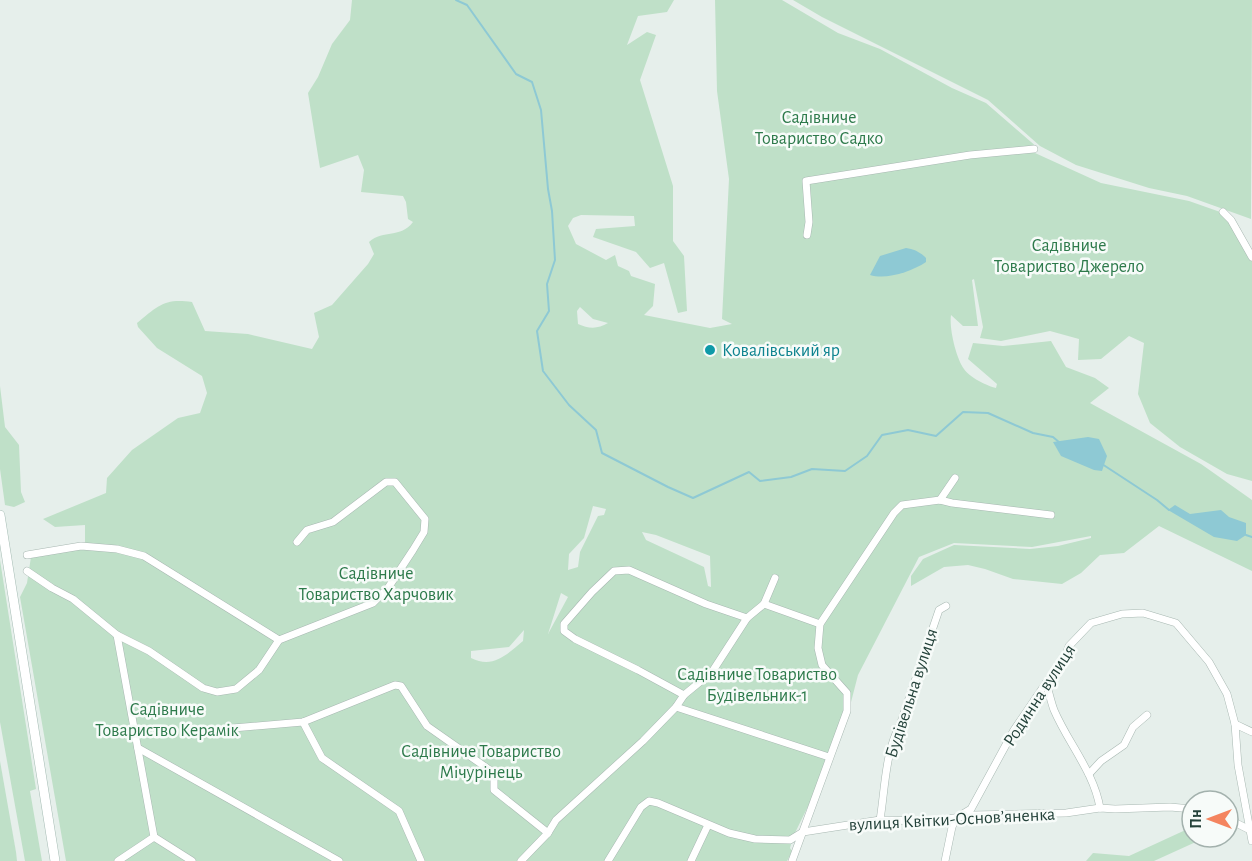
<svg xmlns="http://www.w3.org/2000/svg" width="1252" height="861" font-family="'Alegreya Sans',sans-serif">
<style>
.green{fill:#bfe0c8;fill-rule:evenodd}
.water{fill:#8ec9d4}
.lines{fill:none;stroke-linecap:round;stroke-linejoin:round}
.stream{stroke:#8ec9d4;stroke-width:2}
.street-casing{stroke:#a8b8b2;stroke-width:8}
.secondary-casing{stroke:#a4bbb3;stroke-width:10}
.street{stroke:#fff;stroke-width:7}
.secondary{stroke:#fff;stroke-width:9}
.culture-dot{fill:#0f9aa8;stroke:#f7fbf9;stroke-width:2}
.labels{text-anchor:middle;stroke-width:5;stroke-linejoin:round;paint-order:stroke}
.park-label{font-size:18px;fill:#2d7a4b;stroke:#f7fbf9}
.culture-label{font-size:18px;fill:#0d838f;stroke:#f7fbf9;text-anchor:start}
.street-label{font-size:18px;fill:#24423a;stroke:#f7fbf9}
</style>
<rect width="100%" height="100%" fill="#e6efeb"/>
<g class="green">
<path d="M352 0H674L667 12 638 16 627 45 647 32 656 35 640 80 673 186V241L684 256 687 311 678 313 664 263 650 268 636 252 593 237 596 229 635 226 634 216 581 215 573 218 568 226 576 244 606 260 615 255 618 266 629 271 631 276 655 284 653 306 644 315 710 328 732 324 722 319 729 179 717 91 715 0H782L838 33 880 49 952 88 986 103 1038 148 1035 153 1101 183 1189 201 1223 213 1244 245 1252 259V481L1227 474 1180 447 1150 423 1138 394 1144 343 1129 336 1101 359 1078 360 1079 339 1050 331 1001 341 980 338 983 327 974 279 972 280 978 326H963L951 315C949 328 956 358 964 369 969 377 987 386 996 388L997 384 968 359 973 343 1003 346 1051 341 1066 367 1095 378 1109 388 1090 403 1201 464 1252 500V571L1159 526 1124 553 1100 555 1081 573 1062 584 1013 579 985 569 968 565 944 567 911 586V576L923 559 954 545 1030 549 1058 546 1091 538V536L1032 547 954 543 919 557 858 675 850 706 813 796 793 837 790 848 792 851 787 861H66L20 597 27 583 31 557 85 547V525L55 527 43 519 106 493 107 478 132 450 178 418 200 413 207 393 202 376 157 348 138 327 137 323C158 306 164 298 192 302L205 331 248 334 312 349 319 337 314 313 332 305 368 264 374 254 369 242C384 229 400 239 413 222L408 219 406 202 403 196 361 192 364 170 358 155 320 168 308 93 318 77 332 44 350 20ZM580 307 593 319 608 323C598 329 589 329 578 324L577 311ZM593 506 606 509 604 515 598 516 580 552 578 567 568 570 569 554 584 538ZM642 532 656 535 710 556 711 587 708 586 704 567 646 540ZM561 593 568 597 548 634ZM524 630 523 641C506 655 493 669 471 658V651L509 647Z"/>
<polygon points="793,0 1252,0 1251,219 1187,196 1149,188 1076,165 1040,146 988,100 822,17"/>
<polygon points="0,386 5,427 19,445 21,492 25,502 14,507 5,505 0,469"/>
<polygon points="0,560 36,789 30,791 42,861 25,861 0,722"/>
<polygon points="0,761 16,852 17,861 0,861"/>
<polygon points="1192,827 1192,837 1197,837 1198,841 1154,861 1086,861 1093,853 1129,856"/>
</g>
<g class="water">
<path d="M906 248C914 249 920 252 926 258V262C911 272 886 280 870 275L880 256Z"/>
<polygon points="1088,437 1099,439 1107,456 1102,471 1094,470 1061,456 1053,442"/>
<polygon points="1175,505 1190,514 1221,510 1229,517 1246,523 1246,535 1237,541 1214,537 1168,510"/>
</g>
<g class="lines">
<g class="stream">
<polyline points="456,0 467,5 516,74 532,82 541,110 548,189 552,211 555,260 547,284 549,311 537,331 543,371 569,405 596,430 602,453 668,487 693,498 749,472 760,481 791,477 812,469 845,471 867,456 882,435 908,430 936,436 963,412 988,413 1033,433 1053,437 1060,443"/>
<polyline points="1102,464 1157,500 1169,510"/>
<polyline points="1246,535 1252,537"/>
</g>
<g class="street-casing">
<g id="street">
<polyline points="1223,212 1231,220 1252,257"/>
<polyline points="807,235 809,222 806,181 970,155 1034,149"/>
<polyline points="940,500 955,478"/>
<polyline points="27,555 81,546 117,549 144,556 279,640"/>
<polyline points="27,571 52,588 73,599 117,635 149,651 203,688 217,692 236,689 259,670 279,640 373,603 388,588 413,550 424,532 425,519 395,482 386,482 333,522 307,530 297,542"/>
<polyline points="764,604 820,624"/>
<polyline points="117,635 154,837 118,861"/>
<path d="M1046 683C1049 692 1051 702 1054 710 1068 743 1094 772 1100 808"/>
<polyline points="684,695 638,670 575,639 564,631 564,624 592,592 614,571 629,570 706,604 747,618"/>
<polyline points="676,707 829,757"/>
<polyline points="303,722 322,758 399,811 421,861"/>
<polyline points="1235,724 1252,732"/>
<polyline points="233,728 303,722 395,685 401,686 427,726 494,773 494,790 548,833"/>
<polyline points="138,748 339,861"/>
<polyline points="1089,774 1101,761 1124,745 1133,727 1147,715"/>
<polyline points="1228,819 1250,830"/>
<path d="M880 820C885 789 885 753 900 725L939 610 946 606"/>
<polyline points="154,837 192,861"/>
<polyline points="521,861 548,833 556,820 643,741 676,707 684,695 712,672 747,618 764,604 775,578"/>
<polyline points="608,861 641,807 649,801 658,803 729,833 755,839 790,840 803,832 880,820 934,821 974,815 1066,813 1100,808 1115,809 1170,807 1192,809"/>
<polyline points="691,861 708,825"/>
<polyline points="792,861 847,711 847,693 822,665 818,648 820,624 894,513 902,505 940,500 952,503 1051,515"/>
<polyline points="945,861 952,827 956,818 971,809 1014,730 1046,683 1055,676 1062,665 1069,646 1091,623 1122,614 1143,613 1176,623 1209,662 1227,694 1235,724 1238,765 1252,841"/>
</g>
</g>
<g class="secondary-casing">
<polyline id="secondary" points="0,515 55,861"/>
</g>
<use href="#street" class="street"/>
<use href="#secondary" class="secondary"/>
</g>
<circle class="culture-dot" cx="710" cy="350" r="6"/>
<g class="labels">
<g class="park-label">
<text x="819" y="123">Садівниче<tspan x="819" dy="21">Товариство Садко</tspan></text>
<text x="1069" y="251">Садівниче<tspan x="1069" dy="21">Товариство Джерело</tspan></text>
<text x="376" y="579">Садівниче<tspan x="376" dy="21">Товариство Харчовик</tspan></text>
<text x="757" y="680">Садівниче Товариство<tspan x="757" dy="21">Будівельник-1</tspan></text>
<text x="167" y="715">Садівниче<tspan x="167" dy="21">Товариство Керамік</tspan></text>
<text x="481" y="757">Садівниче Товариство<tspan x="481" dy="21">Мічурінець</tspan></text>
</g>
<g class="culture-label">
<text x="722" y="356">Ковалівський яр</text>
</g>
<g class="street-label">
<text transform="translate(911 693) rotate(-72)" y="6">Будівельна вулиця</text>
<text transform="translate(1039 695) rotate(-57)" y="6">Родинна вулиця</text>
<text transform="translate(952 819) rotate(-3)" y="6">вулиця Квітки-Основʼяненка</text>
</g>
</g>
<g transform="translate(1210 819) rotate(270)"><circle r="28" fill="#f7fbf9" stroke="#a3b1ad" stroke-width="1.5"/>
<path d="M0-4.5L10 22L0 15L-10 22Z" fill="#f4845f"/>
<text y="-9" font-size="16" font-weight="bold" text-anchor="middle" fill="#24423a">Пн</text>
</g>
</svg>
